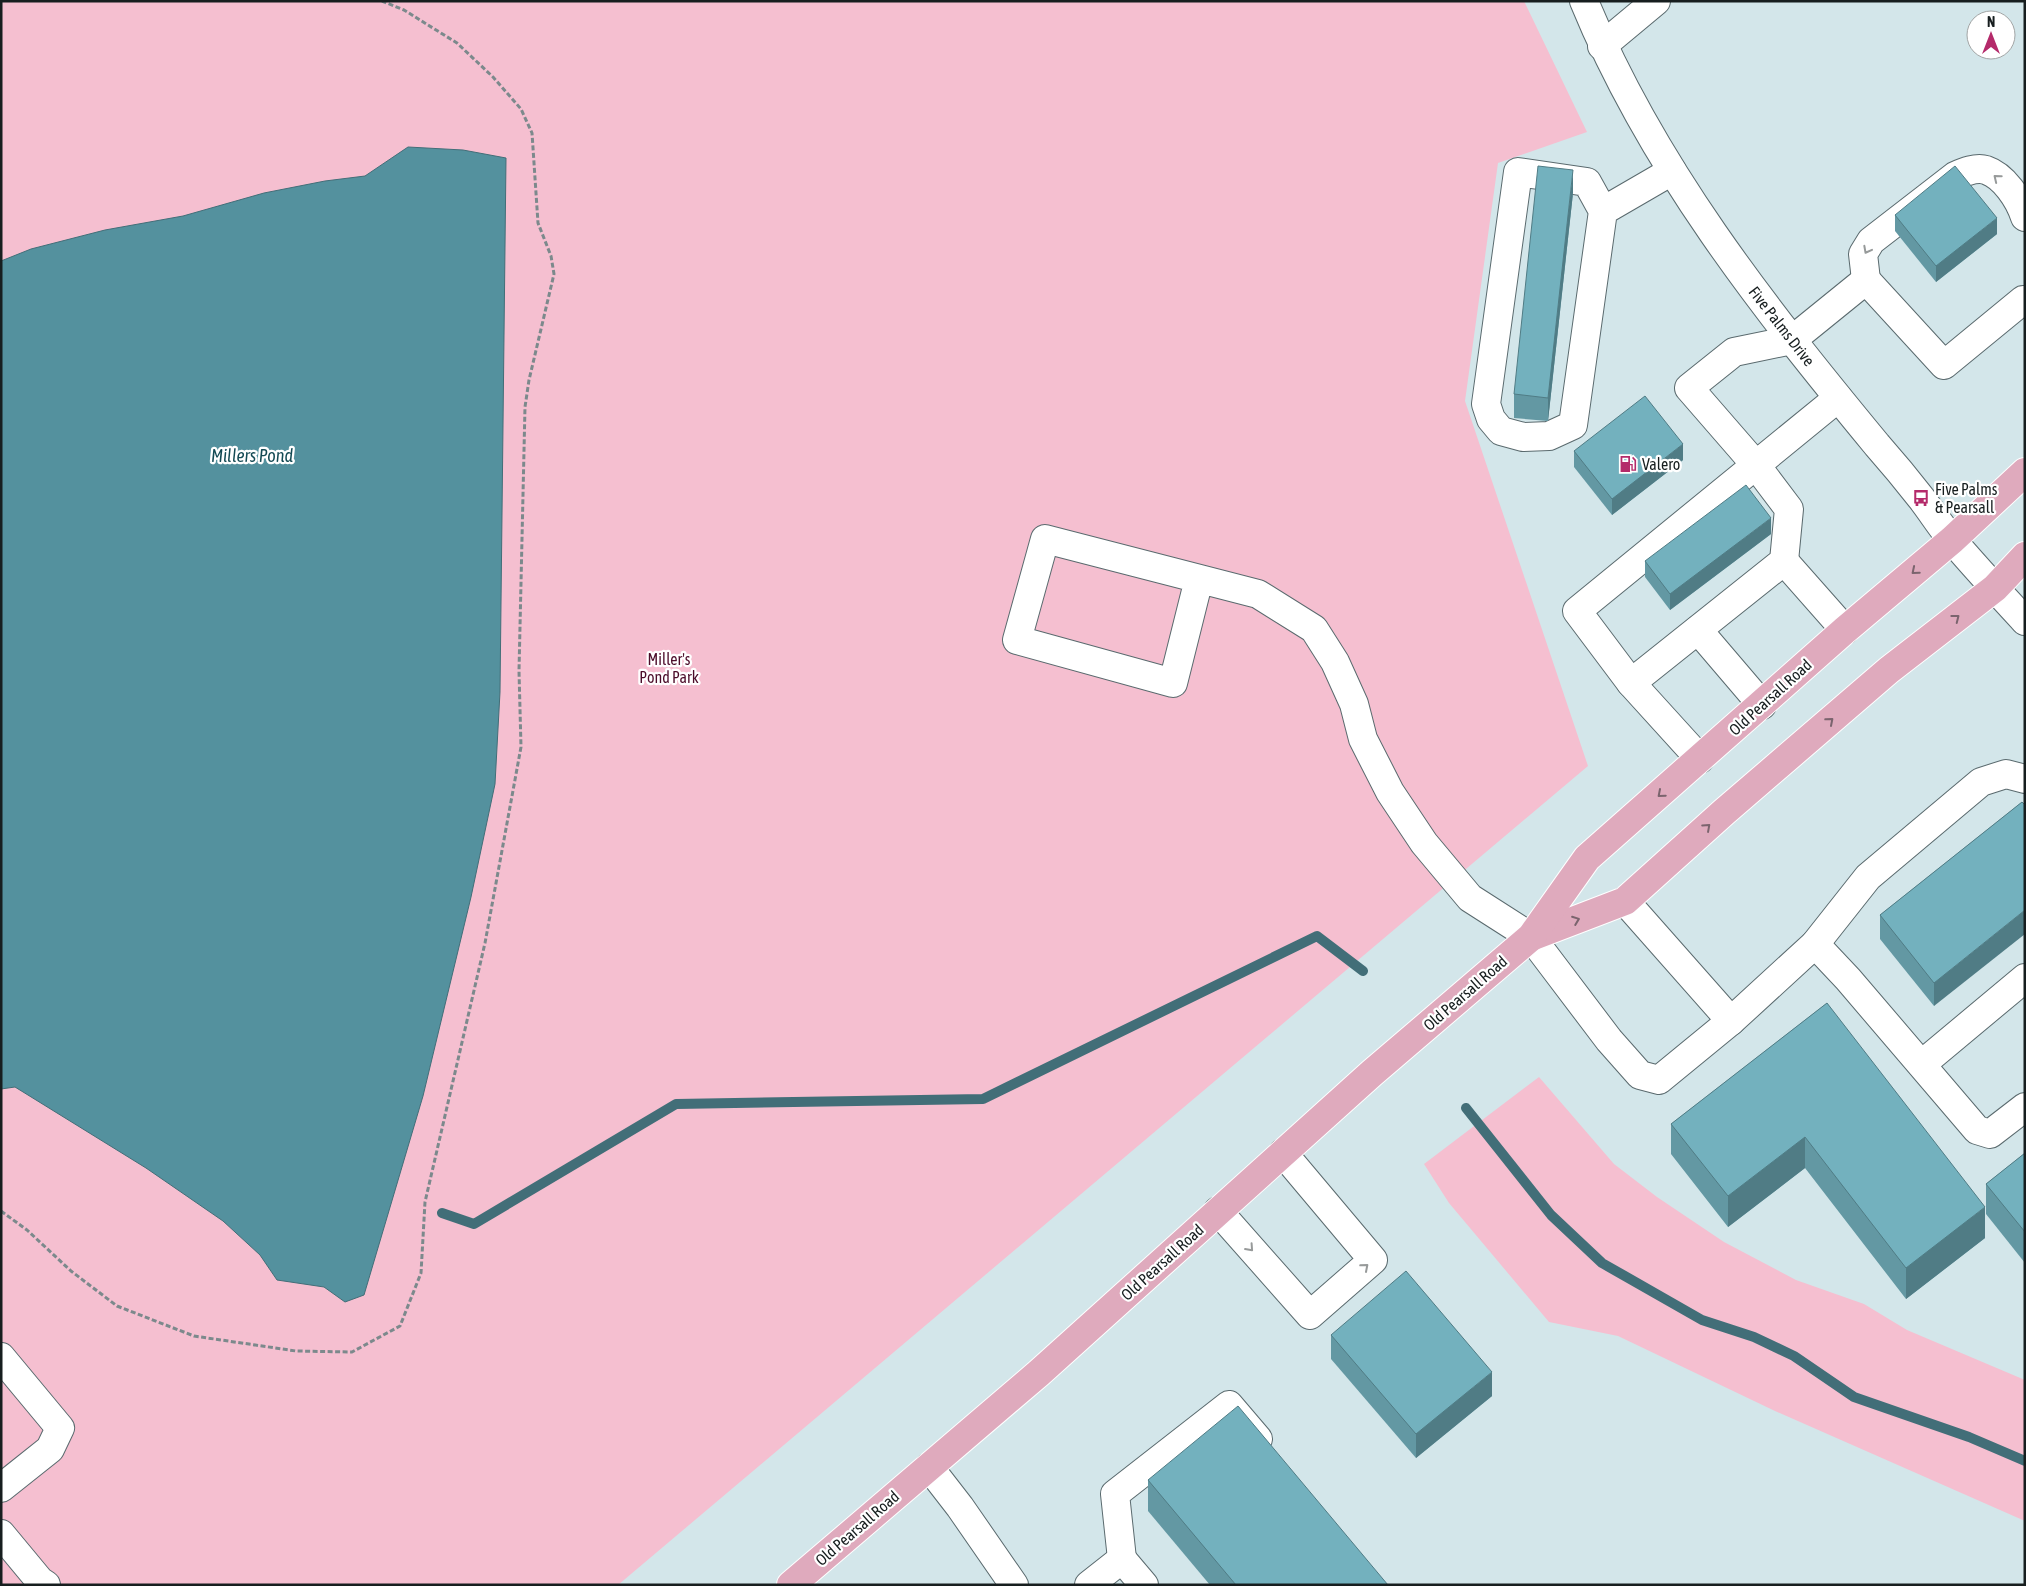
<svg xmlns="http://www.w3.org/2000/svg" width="2026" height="1586" font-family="'Asap Condensed',sans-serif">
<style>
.green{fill:#f5bfd0}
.water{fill:#54919e;stroke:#426e78}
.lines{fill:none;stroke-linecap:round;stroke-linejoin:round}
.stream{stroke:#426e78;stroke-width:10}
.minor-casing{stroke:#5a6a6e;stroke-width:30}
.major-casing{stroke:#fff;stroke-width:30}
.path{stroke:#7c898c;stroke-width:3;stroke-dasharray:5 2.5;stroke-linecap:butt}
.minor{stroke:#fff;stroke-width:28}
.major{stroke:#dfaabd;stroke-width:28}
.wall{fill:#6398a3}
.shaded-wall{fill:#507c85}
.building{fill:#73b1be;stroke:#507c85}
.oneway{stroke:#979a9a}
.oneway2{stroke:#7b646e}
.labels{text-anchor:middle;stroke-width:4.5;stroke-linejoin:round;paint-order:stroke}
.street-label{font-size:16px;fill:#171e1f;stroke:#fff}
.poi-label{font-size:16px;fill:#171e1f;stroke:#fff;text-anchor:start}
.park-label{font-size:16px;fill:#4c0d2a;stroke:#fff}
.water-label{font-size:18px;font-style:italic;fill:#134a54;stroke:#fff}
</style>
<rect width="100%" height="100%" fill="#d3e6ea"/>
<g class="green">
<polygon points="1,1 1524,1 1587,132 1498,163 1465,401 1588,766 618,1585 1,1585"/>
<polygon points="1539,1077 1614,1164 1657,1197 1724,1242 1796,1280 1864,1304 1907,1330 2025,1380 2025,1521 1775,1411 1618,1336 1549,1322 1449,1203 1424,1164"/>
</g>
<polygon class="water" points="408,147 463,150 506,158 500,692 495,784 471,897 423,1096 364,1295 345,1302 324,1287 277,1280 260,1255 223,1221 146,1168 15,1087 1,1089 1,261 31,249 105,230 183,216 264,193 325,181 365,176"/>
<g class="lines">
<g class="stream">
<polyline points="1466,1108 1551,1215 1602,1263 1702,1320 1754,1337 1794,1356 1854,1397 1969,1437 2025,1461"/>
<polyline points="442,1213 474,1224 676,1104 983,1099 1317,936 1363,971"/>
</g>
<g class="minor-casing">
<g id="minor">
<path d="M1584 1C1652 167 1764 308 1877 445 1892 462 1907 480 1921 498 1932 512 1941 527 1953 541 1976 568 2001 595 2025 621"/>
<polyline points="1602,46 1656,1"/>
<polyline points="1603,211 1573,425 1549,436 1523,437 1501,431 1491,419 1486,404 1518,172 1587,182 1603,211 1672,171"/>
<path d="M1866 280 1863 254 1871 241 1955 176C1964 172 1976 167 1986 170 2004 176 2019 199 2025 217"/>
<polyline points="1784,561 1845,630"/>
<polyline points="1199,579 1173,683 1017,640 1045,539 1258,594 1314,629 1335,662 1354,704 1363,739 1390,792 1424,843 1470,898 1531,937 1609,1040 1640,1075 1659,1080 1731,1021 1815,944 1848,979 1977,1130 1990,1134 2025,1107"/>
<polyline points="1698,630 1762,705"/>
<polyline points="1631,683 1784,561 1789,509 1755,464 1689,388 1734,352 1792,340 1866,280 1944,365 2023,300 2025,302"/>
<polyline points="1700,759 1631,683 1577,611 1838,398"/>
<polyline points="1625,901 1731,1021"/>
<polyline points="1815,944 1868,877 1981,782 2006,774 2025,779"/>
<polyline points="1922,1064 2025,978"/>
<polyline points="1218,1211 1310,1315 1373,1260 1283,1153"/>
<polyline points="1,1357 60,1428 50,1449 1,1488"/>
<polyline points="929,1467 960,1507 1014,1585"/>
<polyline points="1,1534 40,1581 46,1585"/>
<polyline points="1122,1559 1115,1494 1229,1405 1258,1439"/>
<polyline points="1089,1585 1122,1559 1144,1585"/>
</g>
</g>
<g class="major-casing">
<g id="major">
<polyline points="1531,937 1625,901 1724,812 1889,670 1995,588 2025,556"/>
<polyline points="791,1585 1039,1373 1372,1073 1531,937 1587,858 1845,630 1952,540 2025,472"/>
</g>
</g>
<polyline class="path" points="1,1211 27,1230 71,1271 117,1306 194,1336 296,1351 352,1352 400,1326 421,1273 425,1202 485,943 521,747 519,671 525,407 529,380 554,274 551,256 538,223 532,133 521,109 493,77 457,43 404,10 382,1"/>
<use href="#minor" class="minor"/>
<use href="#major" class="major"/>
</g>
<g class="wall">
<polygon points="1573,193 1548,421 1514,418 1514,394"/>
<polygon points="1895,215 1997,234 1936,282 1895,231"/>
<polygon points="1574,451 1683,460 1612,515 1574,467"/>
<polygon points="1771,534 1670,610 1645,577 1645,561"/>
<polygon points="2022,802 1934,1006 1880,939 1880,915"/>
<polygon points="1827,1003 1985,1238 1906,1299 1805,1168 1728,1227 1671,1154 1671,1124"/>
<polygon points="2025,1153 2025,1263 1986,1214 1986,1184"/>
<polygon points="1331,1335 1492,1396 1416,1458 1331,1359"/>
<polygon points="1148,1480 1388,1585 1210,1585 1148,1511"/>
</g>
<g class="shaded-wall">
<polygon points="1573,170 1573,193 1548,421 1548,398"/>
<polygon points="1997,218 1997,234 1936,282 1936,266"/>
<polygon points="1683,444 1683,460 1612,515 1612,499"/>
<polygon points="1771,518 1771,534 1670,610 1670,594"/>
<polygon points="2025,910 2025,934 1934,1006 1934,983"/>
<polygon points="1805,1137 1805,1168 1728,1227 1728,1196"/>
<polygon points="1985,1207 1985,1238 1906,1299 1906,1268"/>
<polygon points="1492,1372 1492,1396 1416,1458 1416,1434"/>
</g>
<g class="building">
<polygon points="1538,166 1573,170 1548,398 1514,394"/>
<polygon points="1955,166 1997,218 1936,266 1895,215"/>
<polygon points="1645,396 1683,444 1612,499 1574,451"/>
<polygon points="1746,485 1771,518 1670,594 1645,561"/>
<polygon points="2022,802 2025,805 2025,910 1934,983 1880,915"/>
<polygon points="1827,1003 1985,1207 1906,1268 1805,1137 1728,1196 1671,1124"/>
<polygon points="2025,1153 2025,1232 1986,1184"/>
<polygon points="1406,1271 1492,1372 1416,1434 1331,1335"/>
<polygon points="1238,1406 1388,1585 1236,1585 1148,1480"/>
</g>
<defs><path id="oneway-chevron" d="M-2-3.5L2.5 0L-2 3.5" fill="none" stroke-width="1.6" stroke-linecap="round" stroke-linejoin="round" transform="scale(1.25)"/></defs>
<g class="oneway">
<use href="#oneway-chevron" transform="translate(1997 178) rotate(-141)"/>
<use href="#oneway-chevron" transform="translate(1867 250) rotate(118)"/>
<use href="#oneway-chevron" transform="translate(1250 1248) rotate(48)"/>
<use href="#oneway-chevron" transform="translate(1365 1267) rotate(-41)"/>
</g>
<g class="oneway2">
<use href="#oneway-chevron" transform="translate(1915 571) rotate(140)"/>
<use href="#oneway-chevron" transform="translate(1956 618) rotate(-38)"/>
<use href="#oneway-chevron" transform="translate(1830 721) rotate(-41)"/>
<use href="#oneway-chevron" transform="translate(1661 794) rotate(139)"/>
<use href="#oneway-chevron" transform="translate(1707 827) rotate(-42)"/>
<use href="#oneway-chevron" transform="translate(1576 920) rotate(-21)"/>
</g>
<defs>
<g id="fuel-bare" transform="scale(1.35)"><path d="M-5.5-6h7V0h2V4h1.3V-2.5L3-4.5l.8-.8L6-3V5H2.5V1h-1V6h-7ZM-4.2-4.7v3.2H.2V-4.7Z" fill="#b42a6a" stroke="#fff" stroke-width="2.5" paint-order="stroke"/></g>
<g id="bus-bare" transform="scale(1.35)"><path d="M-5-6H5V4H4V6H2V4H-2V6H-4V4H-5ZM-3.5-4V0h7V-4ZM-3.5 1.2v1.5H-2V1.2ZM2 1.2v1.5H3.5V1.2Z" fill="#b42a6a" stroke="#fff" stroke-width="2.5" paint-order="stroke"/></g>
</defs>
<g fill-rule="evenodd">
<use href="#fuel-bare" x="1628" y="464"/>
<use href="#bus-bare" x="1921" y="498"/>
</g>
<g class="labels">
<g class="street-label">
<text transform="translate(1782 326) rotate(52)" y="6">Five Palms Drive</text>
<text transform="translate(1770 697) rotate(-42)" y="6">Old Pearsall Road</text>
<text transform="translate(1465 993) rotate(-41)" y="6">Old Pearsall Road</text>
<text transform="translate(1162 1262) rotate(-42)" y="6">Old Pearsall Road</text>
<text transform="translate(857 1528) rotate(-41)" y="6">Old Pearsall Road</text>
</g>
<g class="poi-label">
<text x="1642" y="470">Valero</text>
<text x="1935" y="495">Five Palms<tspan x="1935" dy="18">&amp; Pearsall</tspan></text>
</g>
<g class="park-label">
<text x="669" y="665">Miller's<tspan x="669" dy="18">Pond Park</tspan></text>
</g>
<g class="water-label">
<text x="252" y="462">Millers Pond</text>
</g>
</g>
<rect width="2026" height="1586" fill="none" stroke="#171e1f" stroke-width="5"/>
<g transform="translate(1991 35)"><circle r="24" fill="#ffffff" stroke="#a2a5a5"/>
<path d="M0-4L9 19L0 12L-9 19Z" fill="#b42a6a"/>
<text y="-8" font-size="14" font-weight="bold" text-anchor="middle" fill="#171e1f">N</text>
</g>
</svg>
